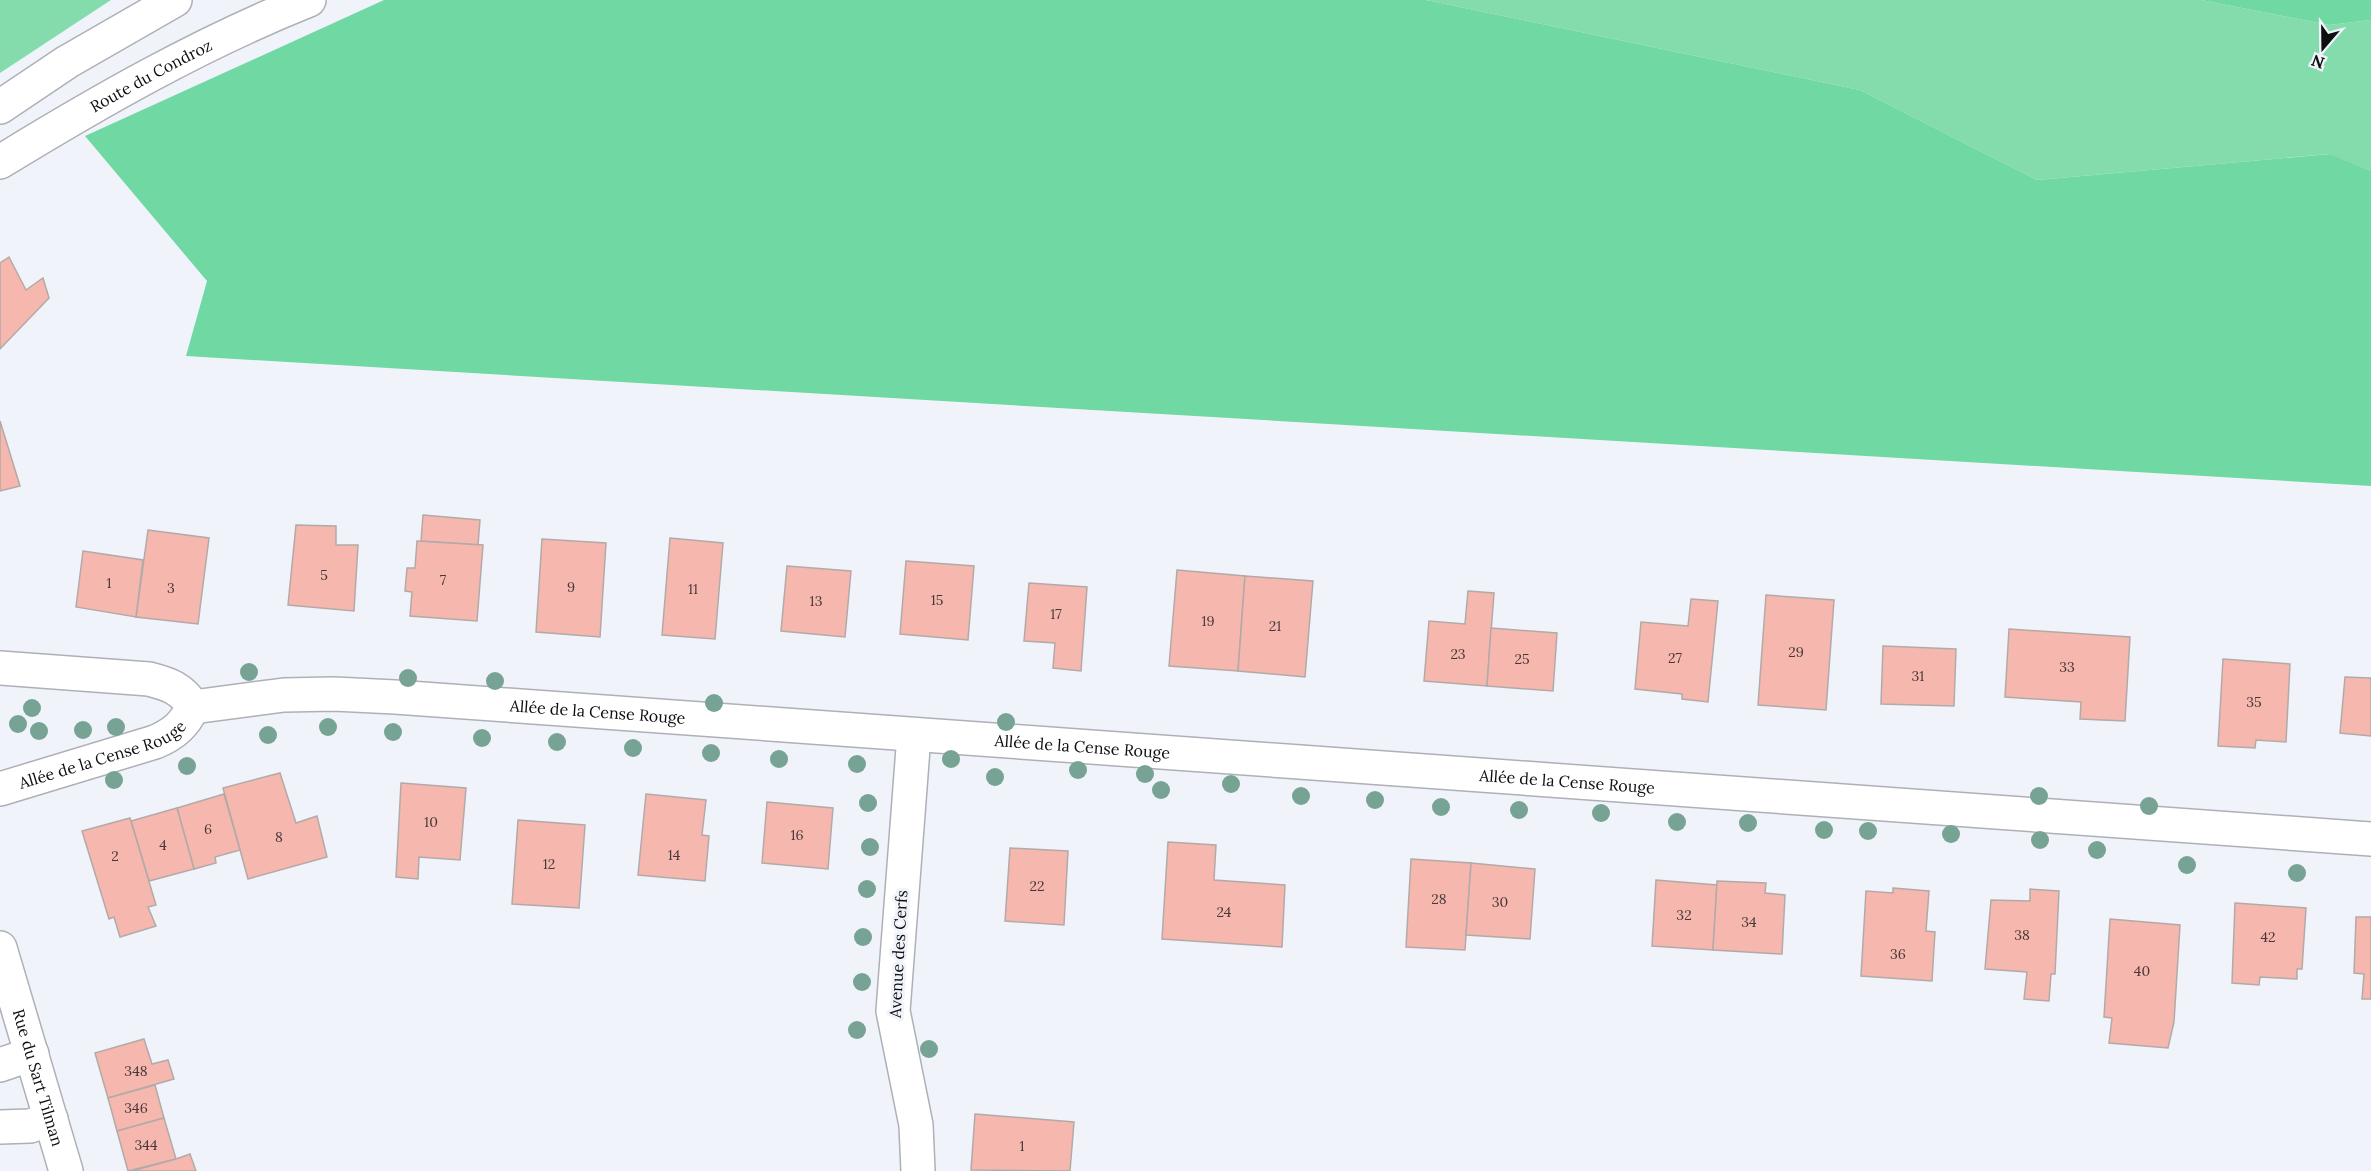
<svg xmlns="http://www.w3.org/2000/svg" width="2371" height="1171" font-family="Lora,serif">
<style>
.green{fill:#84dcad}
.forest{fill:#6fd8a3}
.building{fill:#f6b7ae;stroke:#b2aaa9;stroke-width:1.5}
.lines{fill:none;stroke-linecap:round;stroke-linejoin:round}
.street-casing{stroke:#aeb0b7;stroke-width:36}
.secondary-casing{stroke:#aeb0b7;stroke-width:36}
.street{stroke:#fff;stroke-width:33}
.secondary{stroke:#fff;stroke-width:33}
.tree{fill:#76a394}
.labels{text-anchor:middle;stroke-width:6;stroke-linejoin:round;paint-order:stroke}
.number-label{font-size:14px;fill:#473838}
.street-label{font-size:16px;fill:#0d0e10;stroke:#f1f3fa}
</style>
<rect width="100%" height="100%" fill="#f1f3fa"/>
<g class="green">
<polygon points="0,0 111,0 0,73"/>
<polygon points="1426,0 2201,0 2329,25 2371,20 2371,171 2329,154 2037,180 1860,90"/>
</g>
<g class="forest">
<polygon points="384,0 1426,0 1860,90 2037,180 2330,154 2371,171 2371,486 186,356 207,281 85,136"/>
<polygon points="2201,0 2371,0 2371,20 2329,25"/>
</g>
<g class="building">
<polygon points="9,257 26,290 43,278 49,298 0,349 0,263"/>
<polygon points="0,421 20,486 0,491"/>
<polygon points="423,515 480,520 478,545 421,541"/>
<polygon points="296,525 336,526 336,545 358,545 354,611 288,605"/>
<polygon points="148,530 209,538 198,624 136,617"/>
<polygon points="670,538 723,543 715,639 662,635"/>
<polygon points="542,539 606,543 600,637 536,632"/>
<polygon points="417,541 483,545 477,621 410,616 412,592 405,591 407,568 415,568"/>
<polygon points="83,551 143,560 136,617 76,607"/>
<polygon points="906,561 974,566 968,640 900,634"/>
<polygon points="787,566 851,571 845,637 781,631"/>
<polygon points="1177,570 1245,576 1238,671 1169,666"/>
<polygon points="1245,576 1313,581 1305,677 1238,671"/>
<polygon points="1029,583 1087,587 1081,671 1053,668 1055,643 1024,641"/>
<polygon points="1468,591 1494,593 1487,686 1424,681 1429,621 1465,624"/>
<polygon points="1766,595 1834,600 1826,710 1758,705"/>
<polygon points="1691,599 1718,601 1708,702 1682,699 1682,694 1635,689 1641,622 1688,626"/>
<polygon points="1491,628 1557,633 1553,691 1487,686"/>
<polygon points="2009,629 2130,637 2125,721 2080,719 2081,702 2005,697"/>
<polygon points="1883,646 1956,649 1954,706 1881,704"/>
<polygon points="2223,659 2290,664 2286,742 2256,740 2255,748 2218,746"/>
<polygon points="2345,677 2371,678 2371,736 2340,733"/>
<polygon points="280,773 296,823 317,816 327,857 248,879 223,788"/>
<polygon points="401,783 466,788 460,860 419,857 418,879 396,877"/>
<polygon points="224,794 240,850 215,857 216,863 194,869 177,808"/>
<polygon points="646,794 706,800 702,835 709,836 705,881 638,875"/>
<polygon points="767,802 833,808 828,869 762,863"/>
<polygon points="177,808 194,869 149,881 131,821"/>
<polygon points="130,818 156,905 148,907 156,926 120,937 114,917 109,919 82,831"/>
<polygon points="518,820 585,825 579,908 512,904"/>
<polygon points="1168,842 1216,845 1214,880 1285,885 1282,947 1162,939"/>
<polygon points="1010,848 1068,851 1064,925 1005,921"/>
<polygon points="1411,859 1471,863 1465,950 1406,947"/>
<polygon points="1471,863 1535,869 1530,939 1466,935"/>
<polygon points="1656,880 1717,885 1713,950 1652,946"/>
<polygon points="1717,881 1766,883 1765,893 1785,895 1782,954 1713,950"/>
<polygon points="1893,888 1929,891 1926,931 1935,932 1932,981 1861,976 1866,891 1893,893"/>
<polygon points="2030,889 2059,891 2055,974 2051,974 2049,1001 2024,999 2027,972 1985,969 1991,900 2030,901"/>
<polygon points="2235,903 2306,908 2302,969 2297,969 2297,979 2260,977 2259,985 2232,983"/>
<polygon points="2356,917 2371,917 2371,999 2362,999 2364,974 2354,973"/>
<polygon points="2110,919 2180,925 2174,1022 2168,1048 2109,1043 2112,1018 2104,1017"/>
<polygon points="144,1039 152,1064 168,1060 174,1079 108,1098 95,1053"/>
<polygon points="155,1085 164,1118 117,1131 108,1098"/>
<polygon points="975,1114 1074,1122 1070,1171 971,1170"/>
<polygon points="164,1118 176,1159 128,1171 117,1131"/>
<polygon points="190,1154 196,1171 132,1171 176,1159"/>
</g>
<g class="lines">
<g class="street-casing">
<g id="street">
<path d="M0 668 149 679C168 684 182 688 193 707"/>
<path id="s1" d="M193 707 284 695 334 694 395 697 2371 839"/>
<polyline points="914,735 893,1011 916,1125 918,1171"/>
<path id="s2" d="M0 789 155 742C174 734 184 725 193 707"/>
<path id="s3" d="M0 948 66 1171"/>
<polyline points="0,1065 32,1054"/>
<polyline points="0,1127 30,1126 51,1119"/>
</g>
</g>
<g class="secondary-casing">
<g id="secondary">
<polyline points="0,107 67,62 175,0"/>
<path id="s4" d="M0 162C98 102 201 43 309 0"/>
</g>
</g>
<use href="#street" class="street"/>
<use href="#secondary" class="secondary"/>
</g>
<g class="tree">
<circle cx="249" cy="672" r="9"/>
<circle cx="408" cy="678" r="9"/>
<circle cx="495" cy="681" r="9"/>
<circle cx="714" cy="703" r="9"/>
<circle cx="32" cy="708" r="9"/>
<circle cx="1006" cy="722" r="9"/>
<circle cx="18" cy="724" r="9"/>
<circle cx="116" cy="727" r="9"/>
<circle cx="328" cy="727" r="9"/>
<circle cx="83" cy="730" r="9"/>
<circle cx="39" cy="731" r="9"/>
<circle cx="393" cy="732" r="9"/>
<circle cx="268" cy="735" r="9"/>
<circle cx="482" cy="738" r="9"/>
<circle cx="557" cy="742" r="9"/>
<circle cx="633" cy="748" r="9"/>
<circle cx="711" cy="753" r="9"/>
<circle cx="779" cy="759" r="9"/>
<circle cx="951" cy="759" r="9"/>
<circle cx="857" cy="764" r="9"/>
<circle cx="187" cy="766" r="9"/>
<circle cx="1078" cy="770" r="9"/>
<circle cx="1145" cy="774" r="9"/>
<circle cx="995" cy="777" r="9"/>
<circle cx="114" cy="780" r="9"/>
<circle cx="1231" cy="784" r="9"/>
<circle cx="1161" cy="790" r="9"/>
<circle cx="1301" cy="796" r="9"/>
<circle cx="2039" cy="796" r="9"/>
<circle cx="1375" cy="800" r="9"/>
<circle cx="868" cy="803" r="9"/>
<circle cx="2149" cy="806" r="9"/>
<circle cx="1441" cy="807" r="9"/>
<circle cx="1519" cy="810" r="9"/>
<circle cx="1601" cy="813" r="9"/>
<circle cx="1677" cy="822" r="9"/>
<circle cx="1748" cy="823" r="9"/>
<circle cx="1824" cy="830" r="9"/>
<circle cx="1868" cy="831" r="9"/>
<circle cx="1951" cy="834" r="9"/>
<circle cx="2040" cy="840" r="9"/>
<circle cx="870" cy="847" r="9"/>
<circle cx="2097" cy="850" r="9"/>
<circle cx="2187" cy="865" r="9"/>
<circle cx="2297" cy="873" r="9"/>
<circle cx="867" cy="889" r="9"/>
<circle cx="863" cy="937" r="9"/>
<circle cx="862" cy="982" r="9"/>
<circle cx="857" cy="1030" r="9"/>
<circle cx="929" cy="1049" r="9"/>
</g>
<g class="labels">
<g class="number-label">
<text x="324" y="580">5</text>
<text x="443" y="585">7</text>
<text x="109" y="588">1</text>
<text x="571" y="592">9</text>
<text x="171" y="593">3</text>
<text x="693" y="594">11</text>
<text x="937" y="605">15</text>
<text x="816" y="606">13</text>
<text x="1056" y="619">17</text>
<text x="1208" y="626">19</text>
<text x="1275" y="631">21</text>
<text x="1796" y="657">29</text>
<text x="1458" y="659">23</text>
<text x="1675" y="663">27</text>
<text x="1522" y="664">25</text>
<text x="2067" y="672">33</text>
<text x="1918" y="681">31</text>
<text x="2254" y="707">35</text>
<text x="431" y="827">10</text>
<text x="208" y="834">6</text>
<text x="797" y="840">16</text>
<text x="279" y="842">8</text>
<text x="163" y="850">4</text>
<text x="674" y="860">14</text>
<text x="115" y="861">2</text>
<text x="549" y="869">12</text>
<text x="1037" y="891">22</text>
<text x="1439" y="904">28</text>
<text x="1500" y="907">30</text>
<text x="1224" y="917">24</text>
<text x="1684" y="920">32</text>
<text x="1749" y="927">34</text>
<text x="2022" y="940">38</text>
<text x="2268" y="942">42</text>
<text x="1898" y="959">36</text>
<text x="2142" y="976">40</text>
<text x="136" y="1076">348</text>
<text x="136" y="1113">346</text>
<text x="146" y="1150">344</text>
<text x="1022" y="1151">1</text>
</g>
<g class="street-label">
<text dy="6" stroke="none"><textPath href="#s4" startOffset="174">Route du Condroz</textPath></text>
<text dy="6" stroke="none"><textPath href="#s1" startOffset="406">Allée de la Cense Rouge</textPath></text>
<text dy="6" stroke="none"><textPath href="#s1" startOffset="892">Allée de la Cense Rouge</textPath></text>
<text dy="6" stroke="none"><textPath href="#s2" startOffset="108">Allée de la Cense Rouge</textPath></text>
<text dy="6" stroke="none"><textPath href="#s1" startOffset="1378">Allée de la Cense Rouge</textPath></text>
<text transform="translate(898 954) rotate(-87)" y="6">Avenue des Cerfs</text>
<text dy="6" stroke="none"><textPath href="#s3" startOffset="135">Rue du Sart Tilman</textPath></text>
</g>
</g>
<g transform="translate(2323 48) rotate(200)" stroke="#f1f3fa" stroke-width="4.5" paint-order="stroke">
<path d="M0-4.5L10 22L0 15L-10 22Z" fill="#0d0e10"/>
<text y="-9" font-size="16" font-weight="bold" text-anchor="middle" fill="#0d0e10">N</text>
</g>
</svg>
